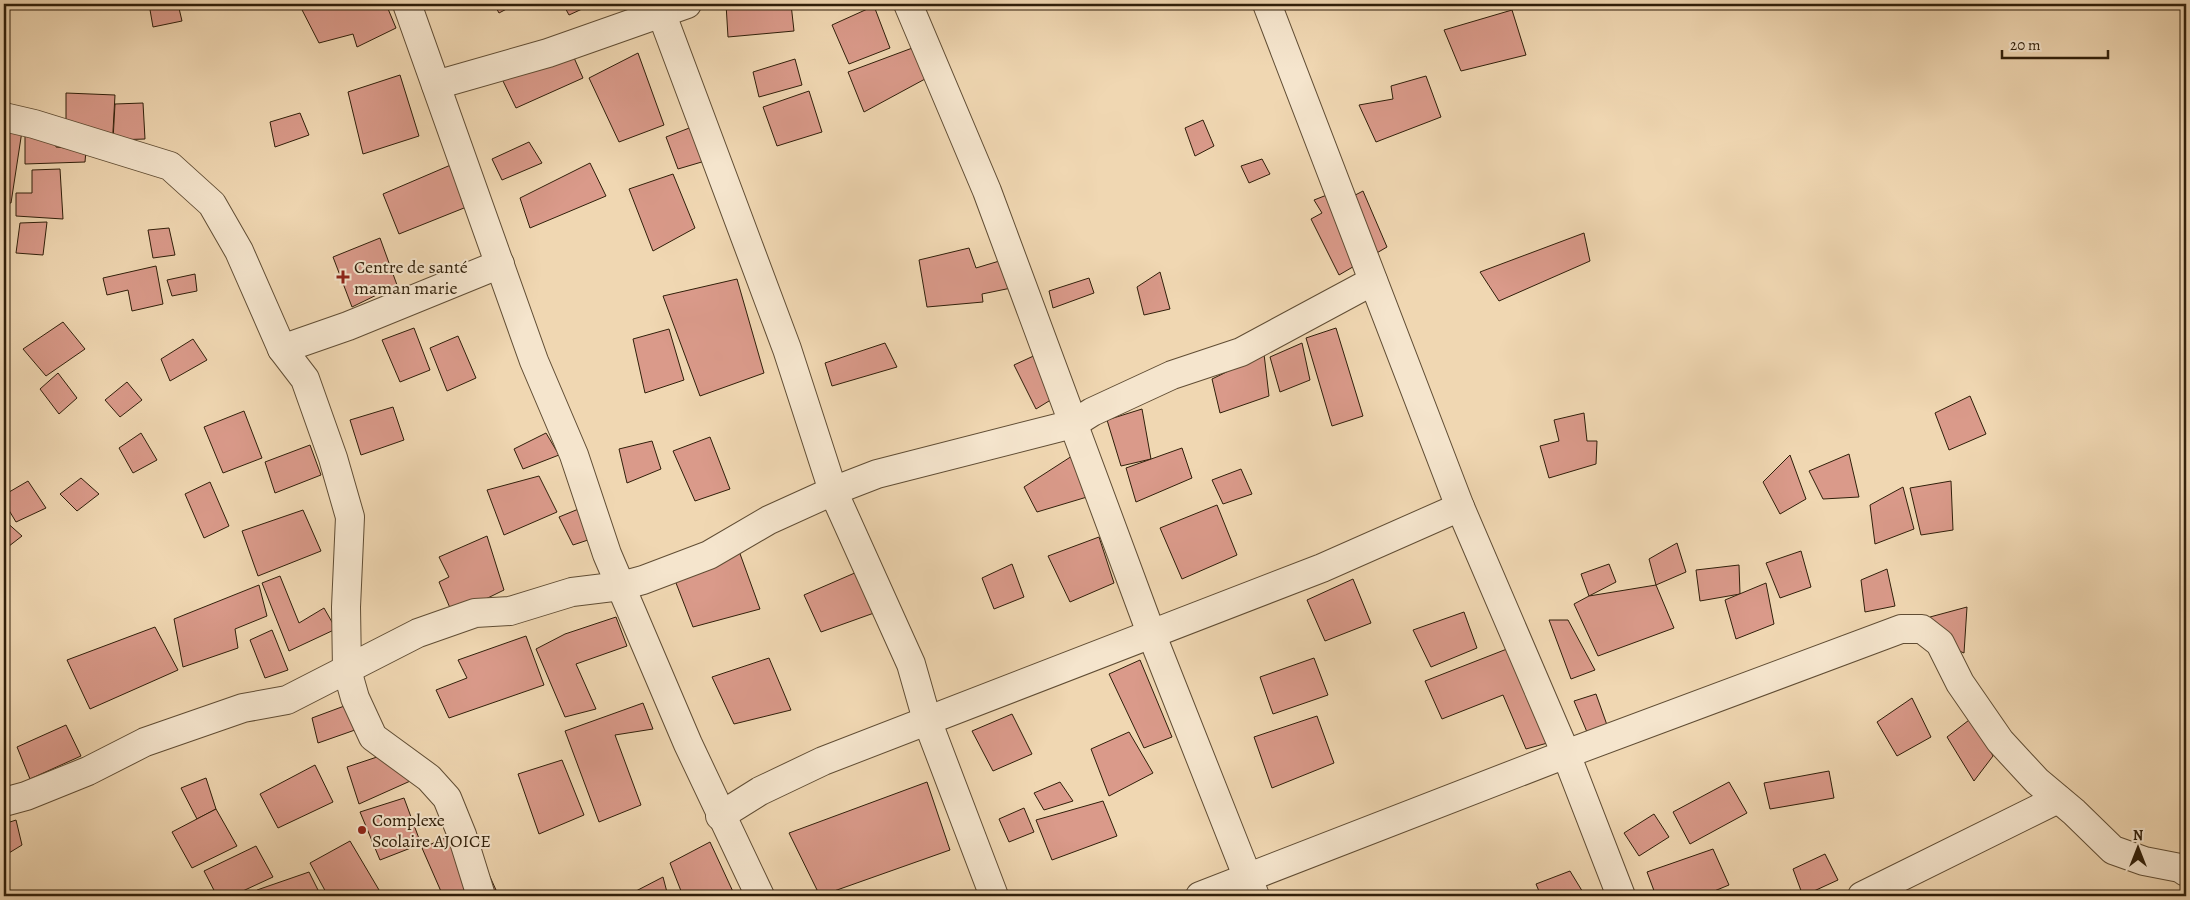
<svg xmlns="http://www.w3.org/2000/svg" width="2190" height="900" font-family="Alegreya,serif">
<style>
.building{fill:#da9a8a;stroke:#301f0a}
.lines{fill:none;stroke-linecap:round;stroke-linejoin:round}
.minor-casing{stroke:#604d34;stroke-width:30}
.minor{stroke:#f5e5cd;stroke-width:28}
.poi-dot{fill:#8f2418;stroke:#f5e5cd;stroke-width:2}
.labels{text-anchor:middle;stroke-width:4;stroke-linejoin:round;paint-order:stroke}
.poi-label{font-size:18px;fill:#301f0a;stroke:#f5e5cd;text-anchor:start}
</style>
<rect width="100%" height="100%" fill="#f0d7b2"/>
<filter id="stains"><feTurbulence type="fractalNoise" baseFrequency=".004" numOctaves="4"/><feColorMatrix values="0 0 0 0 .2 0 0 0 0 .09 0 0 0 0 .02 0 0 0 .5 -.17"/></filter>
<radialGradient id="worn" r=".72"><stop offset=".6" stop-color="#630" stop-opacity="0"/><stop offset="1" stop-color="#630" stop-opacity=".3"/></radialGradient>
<g class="building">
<polygon points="149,4 178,4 182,21 153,27"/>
<polygon points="299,4 386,4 396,28 357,47 353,34 319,43"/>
<polygon points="494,4 516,4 499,13"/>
<polygon points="563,4 593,4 569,15"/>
<polygon points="726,4 791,4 794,31 728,37"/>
<polygon points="874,6 890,48 849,64 832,25"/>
<polygon points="1512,10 1526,55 1461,71 1444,30"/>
<polygon points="915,47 925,79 864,112 848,72"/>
<polygon points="571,51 583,78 516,108 502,79"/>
<polygon points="638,53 664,125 619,142 589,78"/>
<polygon points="795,59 802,85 759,97 753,72"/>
<polygon points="400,75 419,136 363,154 348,92"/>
<polygon points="1426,76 1441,117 1376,142 1359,105 1393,99 1391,86"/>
<polygon points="809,91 822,132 777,146 763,107"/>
<polygon points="66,93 115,95 112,149 66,143"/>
<polygon points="143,103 145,139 113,140 115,104"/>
<polygon points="300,113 309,135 275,147 270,122"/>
<polygon points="710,120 722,156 678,169 666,137"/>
<polygon points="1203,120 1214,146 1195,156 1185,128"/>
<polygon points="4,129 22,131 11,203 4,203"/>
<polygon points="54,130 56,147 86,150 85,162 25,164 25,132"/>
<polygon points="529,142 542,163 502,180 492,159"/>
<polygon points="1262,159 1270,174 1249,183 1241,166"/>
<polygon points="590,163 606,196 530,228 520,198"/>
<polygon points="453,164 469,206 399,234 383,194"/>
<polygon points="60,169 63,219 16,216 16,193 32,193 32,170"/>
<polygon points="673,174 695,228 653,251 629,189"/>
<polygon points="1363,191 1387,247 1339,275 1311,219 1322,213 1314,200 1332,193 1338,204"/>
<polygon points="47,222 43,255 16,253 20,223"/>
<polygon points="169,228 175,255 153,258 148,230"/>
<polygon points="1584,233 1590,261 1499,301 1480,272"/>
<polygon points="380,238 397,285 352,307 333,257"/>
<polygon points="969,248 976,268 1006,259 1016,287 982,294 983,302 927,307 919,260"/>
<polygon points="156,266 163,304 132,311 128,290 107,295 103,278"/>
<polygon points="1160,272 1170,309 1144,315 1137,287"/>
<polygon points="195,274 197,291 172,296 167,280"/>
<polygon points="1089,278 1094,293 1053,308 1049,291"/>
<polygon points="737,279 764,373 700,396 663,296"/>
<polygon points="63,322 85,349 46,376 23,349"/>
<polygon points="414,328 430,370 400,382 382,340"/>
<polygon points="1336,328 1363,416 1332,426 1306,338"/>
<polygon points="669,329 684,380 645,393 633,339"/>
<polygon points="458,336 476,378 447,391 430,348"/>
<polygon points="193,339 207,360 170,381 161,359"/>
<polygon points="885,343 897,367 832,386 825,363"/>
<polygon points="1302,343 1310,380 1280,392 1270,357"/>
<polygon points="1040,353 1062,393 1036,409 1014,365"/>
<polygon points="1264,354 1269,396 1220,413 1212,379"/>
<polygon points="58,373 77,398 59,414 40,389"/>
<polygon points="127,382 142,400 120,417 105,400"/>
<polygon points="1970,396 1986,434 1949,450 1935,413"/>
<polygon points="393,407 404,440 361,455 350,420"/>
<polygon points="1142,409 1151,459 1121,466 1107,420"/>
<polygon points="244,411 262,458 223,473 204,427"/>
<polygon points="1584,413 1587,441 1597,441 1596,464 1549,478 1540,446 1559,441 1554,420"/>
<polygon points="141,433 157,460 133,473 119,448"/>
<polygon points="546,433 559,455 523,469 514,449"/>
<polygon points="710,437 730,489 695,501 673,451"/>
<polygon points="652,441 661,469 627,483 619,449"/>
<polygon points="310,445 321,475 275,493 265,462"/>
<polygon points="1182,448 1192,478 1136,502 1126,468"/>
<polygon points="1849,454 1859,497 1823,499 1809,471"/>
<polygon points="1790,455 1806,499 1780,514 1763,482"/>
<polygon points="1072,456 1087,497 1037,512 1024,487"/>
<polygon points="1241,469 1252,494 1223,504 1212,480"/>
<polygon points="539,476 557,512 504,535 487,490"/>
<polygon points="81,478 99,494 77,511 60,494"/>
<polygon points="28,481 46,508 16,522 4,502 4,495"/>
<polygon points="1951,481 1953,530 1921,535 1910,488"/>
<polygon points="210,482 229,526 204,538 185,494"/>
<polygon points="1903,487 1914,529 1875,544 1870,505"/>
<polygon points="1217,505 1237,555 1182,579 1160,528"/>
<polygon points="581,508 594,538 573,545 559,517"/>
<polygon points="303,510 321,551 258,576 242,531"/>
<polygon points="4,520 22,536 4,550"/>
<polygon points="487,536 504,590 453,615 439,582 449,577 439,557"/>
<polygon points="1099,537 1114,583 1070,602 1048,556"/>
<polygon points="1677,543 1686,572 1656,585 1649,559"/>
<polygon points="739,551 760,609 693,627 671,570"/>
<polygon points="1801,551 1811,587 1780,598 1766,563"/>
<polygon points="1012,564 1024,597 994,609 982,578"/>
<polygon points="1609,564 1616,582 1589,596 1581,574"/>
<polygon points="1739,565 1740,594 1700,601 1696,570"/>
<polygon points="1887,569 1895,606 1865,612 1861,580"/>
<polygon points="857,572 874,613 821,632 804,595"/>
<polygon points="280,576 299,623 324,608 336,629 289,651 262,583"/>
<polygon points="1353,579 1371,623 1325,641 1307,600"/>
<polygon points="1766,583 1774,624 1736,639 1725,600"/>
<polygon points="259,585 267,616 235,629 238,648 183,667 174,619"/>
<polygon points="1656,585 1674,628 1598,656 1574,604 1589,596"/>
<polygon points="1967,607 1964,653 1940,643 1930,617"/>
<polygon points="1464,612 1477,648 1431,667 1413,630"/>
<polygon points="616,617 627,646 576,664 596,709 565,717 536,649 565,634"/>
<polygon points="1549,620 1568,620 1595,670 1571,679"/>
<polygon points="155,627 178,670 90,709 67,660"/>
<polygon points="272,630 288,670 265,678 250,640"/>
<polygon points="526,636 544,685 449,718 436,690 467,678 458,660"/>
<polygon points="1512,647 1551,742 1526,749 1503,695 1442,719 1425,681"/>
<polygon points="769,658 791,710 734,724 712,677"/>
<polygon points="1314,658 1328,695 1273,714 1260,677"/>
<polygon points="1140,660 1172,737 1144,748 1109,674"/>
<polygon points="1596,694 1607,725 1587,732 1574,701"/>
<polygon points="1912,698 1931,737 1897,756 1877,722"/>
<polygon points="643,703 653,729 615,735 641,805 599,822 565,731"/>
<polygon points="347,705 355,730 318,743 312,718"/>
<polygon points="1012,714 1032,754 993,771 972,731"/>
<polygon points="1317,716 1334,763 1272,788 1254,737"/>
<polygon points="1973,717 1993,756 1974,781 1947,737"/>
<polygon points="66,725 81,756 30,779 17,747"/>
<polygon points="1129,732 1153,773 1109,796 1091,749"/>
<polygon points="401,749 417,778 359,804 347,767"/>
<polygon points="562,760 584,815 539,834 518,774"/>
<polygon points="315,765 333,802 278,828 260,794"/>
<polygon points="1829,771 1834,798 1770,809 1764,783"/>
<polygon points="206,778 216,809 197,819 181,788"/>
<polygon points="927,782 950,850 820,896 789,833"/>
<polygon points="1060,782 1073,801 1044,810 1034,793"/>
<polygon points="1729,782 1747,813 1690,844 1673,812"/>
<polygon points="404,798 421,844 380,860 360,812"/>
<polygon points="1103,801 1117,836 1052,860 1036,820"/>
<polygon points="1024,808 1034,832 1009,842 999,819"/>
<polygon points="216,809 237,846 192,868 172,832"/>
<polygon points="1654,814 1669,837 1639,856 1624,833"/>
<polygon points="16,820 22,845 4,856 4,824"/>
<polygon points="468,828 496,890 480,896 443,896 422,848"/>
<polygon points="350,841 382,895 379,896 328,896 310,863"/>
<polygon points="710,842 735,896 683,896 670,863"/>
<polygon points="256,846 273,877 232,896 217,896 204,871"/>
<polygon points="1713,849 1729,885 1702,896 1656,896 1647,872"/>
<polygon points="1825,854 1838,880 1803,896 1793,869"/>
<polygon points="1570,871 1584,894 1579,896 1541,896 1536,884"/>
<polygon points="309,872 321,896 260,896 257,890"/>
<polygon points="663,877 668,896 638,896 636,891"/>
</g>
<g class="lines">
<g class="minor-casing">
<g id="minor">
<polyline points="407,4 534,361 574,455 607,554 688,744 760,896"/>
<polyline points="658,4 787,349 833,491 911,664 927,720 994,896"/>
<polyline points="908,4 987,191 1151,633 1255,896"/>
<polyline points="1267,4 1460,507 1566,754 1621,896"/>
<polyline points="436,85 548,53 687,4"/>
<polyline points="4,117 34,124 170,166 212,204 239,251 282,349 305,379 333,458 350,517 346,607 347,670 355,698 373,737 429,778 447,798 462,835 481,896"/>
<polyline points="282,349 348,326 500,264"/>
<polyline points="4,802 26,796 88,771 145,742 243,708 287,700 418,633 475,613 510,611 572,592 621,586 643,580 709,555 769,520 833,491 877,474 1073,424 1092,412 1172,375 1241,352 1373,281"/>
<polyline points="720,816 760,791 823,761 1322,568 1460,507"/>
<polyline points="1200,896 1566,754 1901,629 1922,629 1940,643 1960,683 2000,741 2037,781 2074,812 2113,850 2144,861 2180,868 2186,872"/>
<polyline points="1862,896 2058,799"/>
</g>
</g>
<use href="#minor" class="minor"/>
</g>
<g class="poi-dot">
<path d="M340.5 269.5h5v5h5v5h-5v5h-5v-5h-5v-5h5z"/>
<circle cx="362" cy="830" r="5"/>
</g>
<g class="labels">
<g class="poi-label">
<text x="354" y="273">Centre de santé<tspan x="354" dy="21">maman marie</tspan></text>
<text x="372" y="826">Complexe<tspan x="372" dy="21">Scolaire AJOICE</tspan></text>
</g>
</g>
<rect width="2190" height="900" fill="none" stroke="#f0d7b2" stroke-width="20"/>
<rect x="5" y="5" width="2180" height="890" fill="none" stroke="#301f0a" stroke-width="2.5"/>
<rect x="10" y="10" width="2170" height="880" fill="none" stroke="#301f0a"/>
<g transform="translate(2138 848)" stroke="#f5e5cd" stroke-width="4" paint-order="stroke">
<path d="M0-4L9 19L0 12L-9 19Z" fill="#301f0a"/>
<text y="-8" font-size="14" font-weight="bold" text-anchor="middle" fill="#301f0a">N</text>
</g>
<path d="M2002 50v8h106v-8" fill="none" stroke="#301f0a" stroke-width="2.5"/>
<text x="2010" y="50" font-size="15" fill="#301f0a" stroke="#f5e5cd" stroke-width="4" paint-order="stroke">20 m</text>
<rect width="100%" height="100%" filter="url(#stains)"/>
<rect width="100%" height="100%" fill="url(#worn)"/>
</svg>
